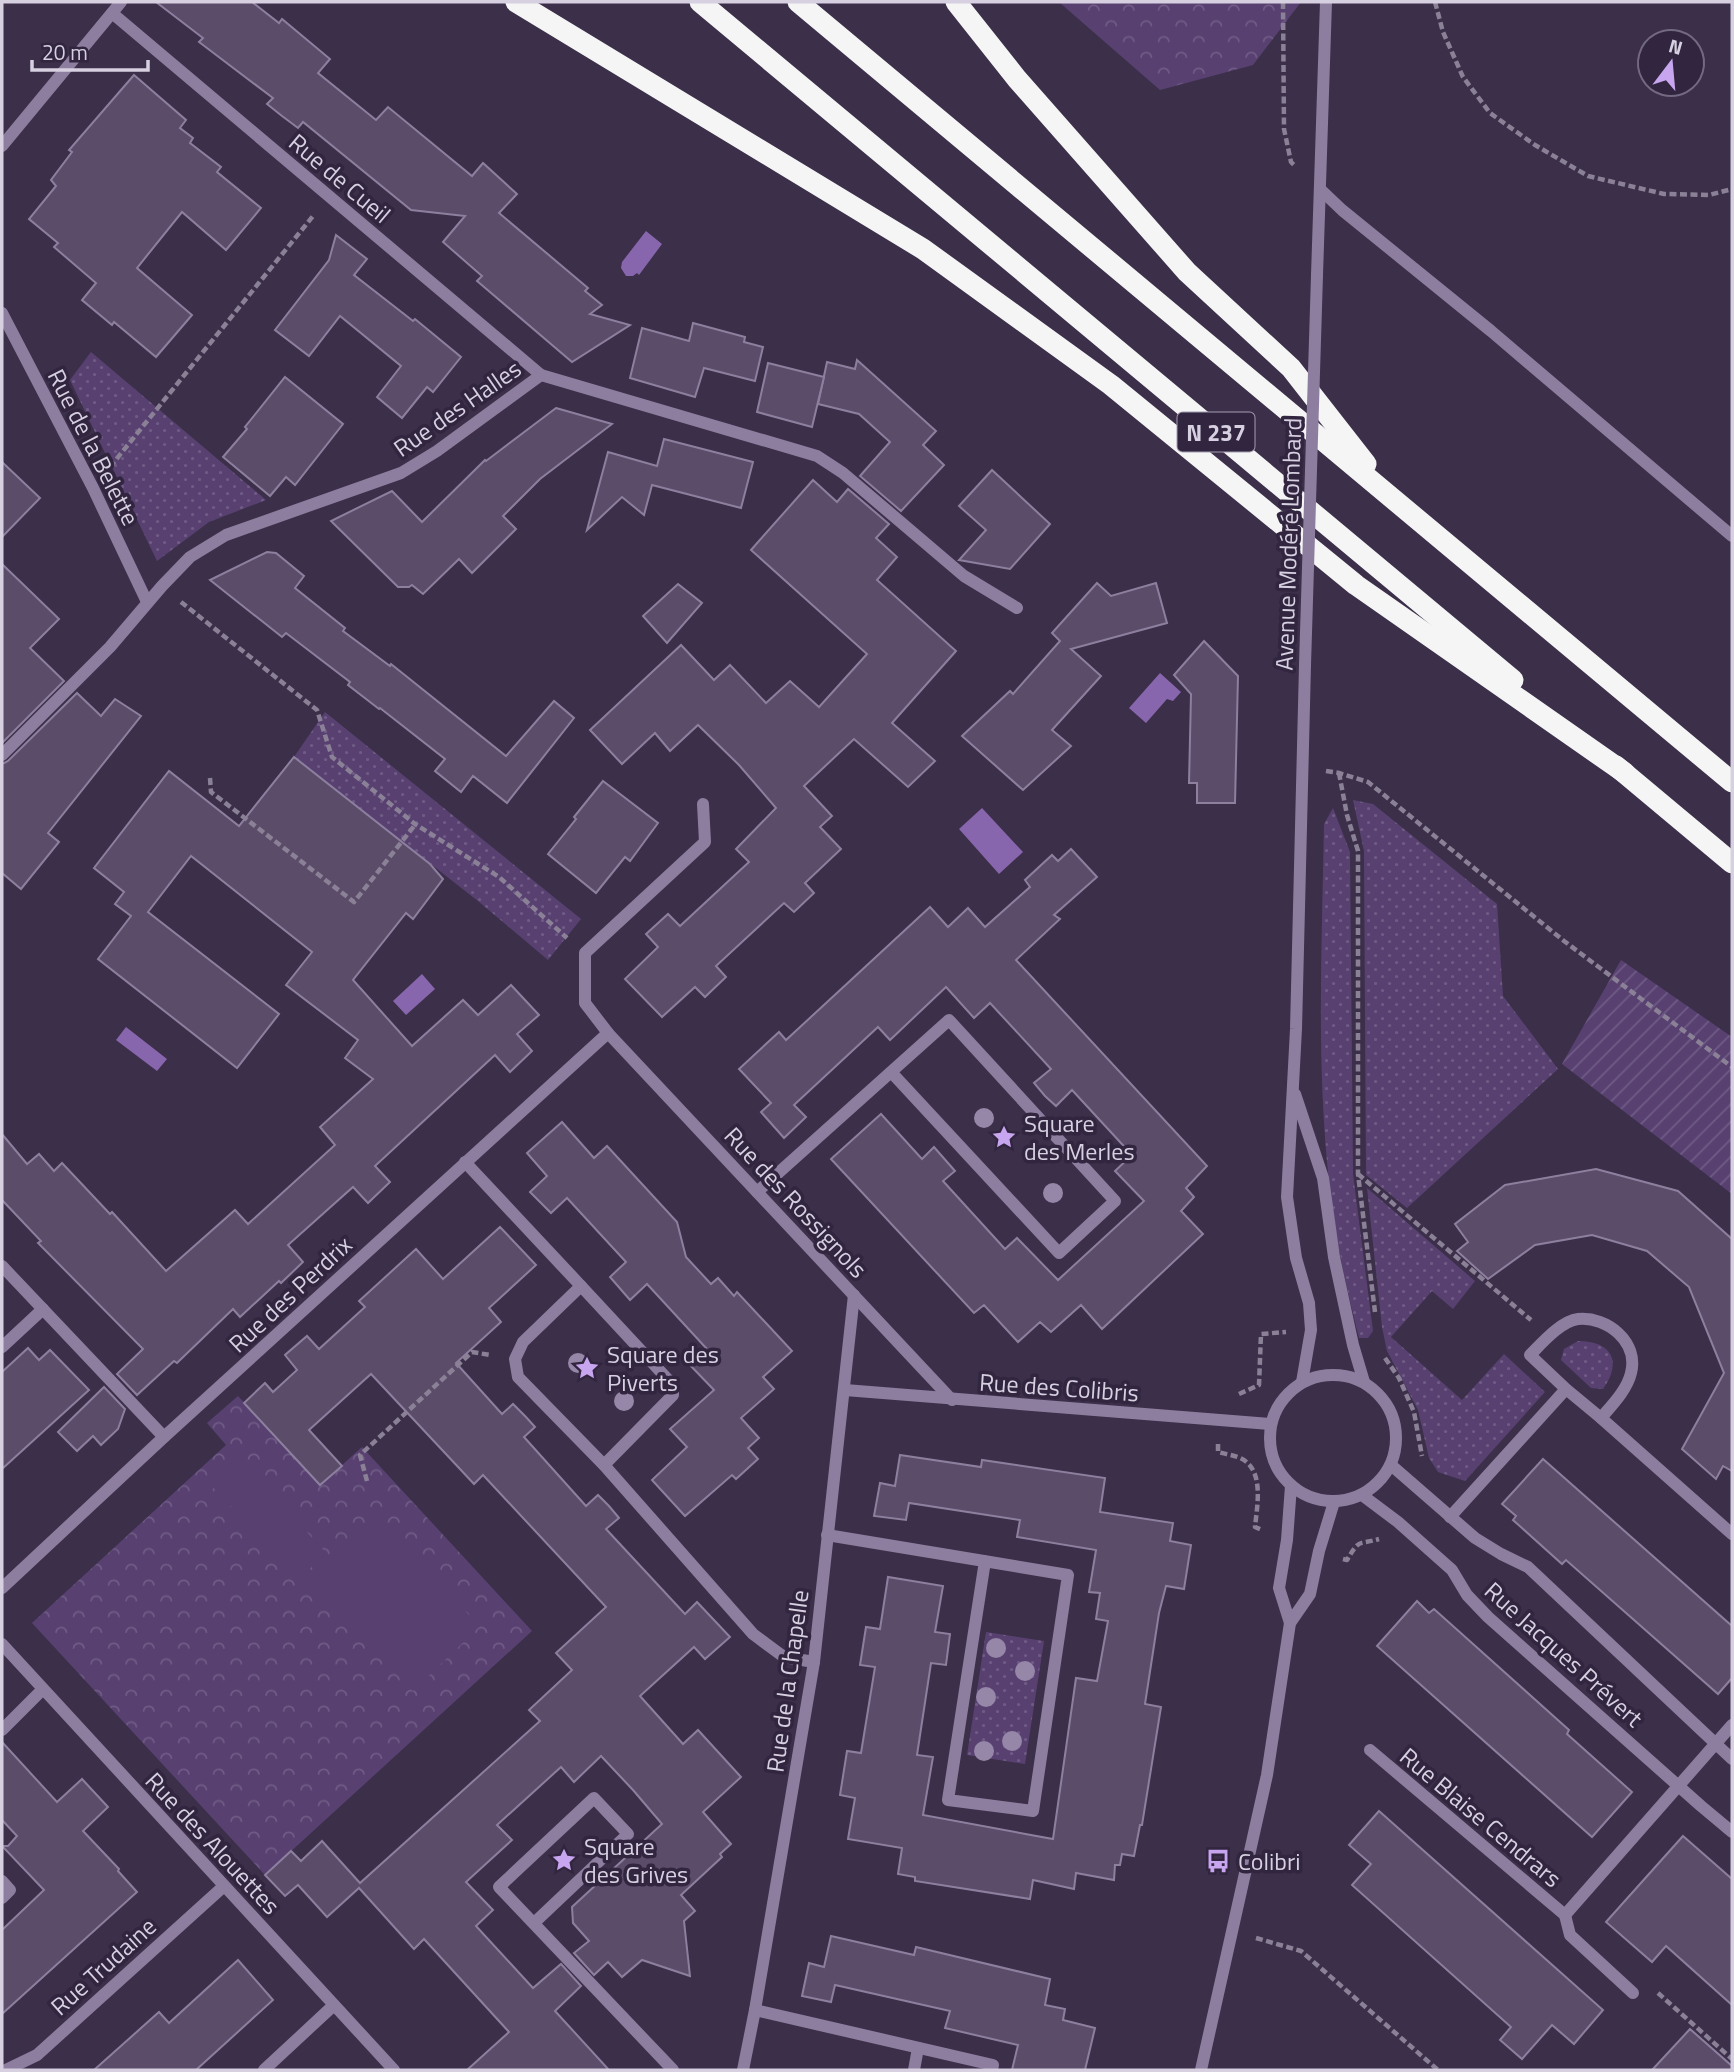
<svg xmlns="http://www.w3.org/2000/svg" width="1734" height="2072" font-family="'Titillium Web',sans-serif">
  <defs>
    <pattern id="grass-dots" width="8" height="8" patternUnits="userSpaceOnUse" patternTransform="scale(1.75)"><rect width="8" height="8" fill="#584171"/><path d="M2 2h.1M6 6h.1" fill="none" stroke="#6f5b85" stroke-width="1.8" stroke-linecap="round"/></pattern>
    <pattern id="forest-crowns" width="20" height="18" patternUnits="userSpaceOnUse" patternTransform="scale(1.75)"><rect width="20" height="18" fill="#584171"/><path d="M2 6a3 3 0 1 1 6 0M12 15a3 3 0 1 1 6 0" fill="none" stroke="#6f5b85"/></pattern>
    <pattern id="garden-furrows" width="10" height="10" patternUnits="userSpaceOnUse" patternTransform="scale(1.75)"><rect width="10" height="10" fill="#584171"/><path d="M-1 1l2-2M0 10L10 0M9 11l2-2" fill="none" stroke="#6f5b85"/></pattern>
  </defs>
  <rect width="100%" height="100%" fill="#3c2f4a"/>
  <g fill="url(#grass-dots)">
    <path d="M91 352 266 500 209 522 157 561 70 380Z"/>
    <path d="M325 712 581 919 548 960 478 901 294 757Z"/>
    <path d="M1353 800 1373 804 1497 904 1503 996 1558 1069 1407 1208 1366 1175 1364 851Z"/>
    <path d="M1333 808 1350 852 1353 1174 1373 1331 1368 1338H1359C1346 1286 1334 1234 1329 1181 1316 1062 1322 943 1324 824Z"/>
    <path d="M1367 1188 1475 1281 1453 1309 1432 1291 1391 1337 1462 1400 1504 1354 1545 1392 1465 1481 1438 1472 1429 1458 1418 1410 1387 1351 1382 1327Z"/>
    <path d="M1578 1341C1611 1341 1623 1361 1603 1389L1591 1388 1561 1360 1564 1349Z"/>
    <path d="M986 1632 1044 1641 1025 1764 967 1755Z"/>
  </g>
  <g fill="url(#forest-crowns)">
    <path d="M1059 2H1301L1253 65 1160 90Z"/>
    <path d="M238 1396 320 1485 362 1447 532 1631 265 1875 32 1623 226 1445 207 1423Z"/>
  </g>
  <path fill="url(#garden-furrows)" d="M1621 960 1732 1037V1194L1562 1064Z"/>
  <g fill="#584171">
    <path d="M238 1457 326 1553 299 1579 209 1483Z"/>
    <path d="M382 1521 429 1574 480 1626 413 1691 310 1587Z"/>
  </g>
  <g fill="#8866ad">
    <path d="M646 231 662 244 639 275 637 273 633 276H626L621 268 622 262Z"/>
    <path d="M1160 673 1181 692 1173 701 1167 699 1146 723 1129 708Z"/>
    <path d="M982 808 1023 852 999 874 959 829Z"/>
    <path d="M422 974 435 989 406 1015 393 1001Z"/>
    <path d="M126 1027 167 1059 157 1071 116 1040Z"/>
  </g>
  <g fill="#5b4d6a" stroke="#8d7f9e" stroke-width="2">
    <path d="M156 2H252L279 23 282 19 330 59 318 73 376 120 388 107 472 176 483 163 517 194 499 213 588 288 585 291 602 305 590 314 630 325 572 362 477 281 482 276 443 242 465 216 411 210 303 122 298 128 282 116 267 104 273 98 199 42 203 38Z"/>
    <path d="M134 75 186 120 180 128 193 138 190 143 221 167 217 172 261 208 226 250 182 212 137 268 192 315 156 357 114 322 112 325 82 300 96 283 54 247 58 243 29 219 56 186 51 180 72 152 69 150Z"/>
    <path d="M336 235 367 259 354 275 413 321 415 319 461 357 433 392 427 387 402 418 377 397 401 366 340 316 309 356 275 330 329 260Z"/>
    <path d="M693 323 745 337 744 342 763 347 755 381 704 368 695 397 630 378 642 328 689 341Z"/>
    <path d="M857 360 936 431 923 445 944 465 901 511 860 476 890 442 859 414 818 404 827 362 855 369Z"/>
    <path d="M768 363 824 377 812 427 757 412Z"/>
    <path d="M285 377 343 424 295 485 286 477 270 496 223 457 247 429 245 427Z"/>
    <path d="M556 408 612 424 540 479 503 516 516 529 472 573 459 559 423 594 412 585 409 587H398L331 521 392 491 422 522 485 460 486 461Z"/>
    <path d="M664 439 753 462 741 508 652 485 644 515 622 497 587 530 608 452 657 466Z"/>
    <path d="M2 462 40 498 2 537Z"/>
    <path d="M992 470 1050 524 1010 569 959 560 986 530 959 506Z"/>
    <path d="M813 480 837 502 848 489 889 524 876 538 897 557 877 580 956 651 892 723 935 761 908 787 854 739 804 786 832 816 820 827 841 849 805 883 814 893 794 912 784 903 716 966 726 977 705 997 695 987 662 1017 625 979 658 947 646 934 668 914 680 926 749 862 736 849 776 808 739 765 698 725 670 751 655 733 622 764 590 730 681 645 714 680 730 665 766 703 790 681 819 707 867 654 751 550Z"/>
    <path d="M267 552 276 553 304 576 295 588 345 628 343 631 390 666 391 664 506 756 554 701 574 718 507 803 473 776 461 792 435 771 445 759 380 708 379 709 348 685 350 682 286 633 282 637 210 580Z"/>
    <path d="M2 564 59 619 30 648 64 681 2 743Z"/>
    <path d="M1097 583 1111 596 1156 583 1167 623 1071 649 1101 676 1052 730 1071 746 1023 790 962 736 1010 691 1013 694 1060 641 1052 633Z"/>
    <path d="M678 584 702 603 667 643 643 616Z"/>
    <path d="M1204 641 1238 676 1235 803H1197V783H1189L1191 694 1174 675Z"/>
    <path d="M77 693 101 716 115 699 141 716 48 833 59 842 21 889 2 873V764L8 761Z"/>
    <path d="M294 757 430 864 443 879 413 919 406 913 353 980 412 1046 463 1000 478 1015 511 985 539 1015 517 1034 532 1051 510 1072 495 1055 375 1166 390 1182 368 1203 353 1187 288 1245 303 1262 281 1283 279 1281 240 1317 233 1309 177 1363 174 1361 137 1395 117 1374 143 1349 38 1243 41 1241 2 1200V1134L27 1164 39 1154 54 1171 62 1163 110 1214 112 1212 166 1271 235 1210 248 1224 335 1145 320 1127 373 1079 345 1058 358 1040 286 985 312 952 191 856 148 912 279 1014 237 1068 98 959 131 916 115 904 124 892 94 868 169 771 239 826Z"/>
    <path d="M603 781 658 823 630 861 625 857 596 893 548 854 576 819 574 817Z"/>
    <path d="M1071 849 1097 877 1054 915 1060 919 1016 960 1207 1166 1186 1188 1194 1197 1181 1211 1203 1234 1102 1329 1081 1305 1051 1332 1040 1322 1018 1342 984 1305 974 1313 831 1159 881 1114 922 1159 934 1147 955 1171 943 1181 1005 1249 1017 1238 1058 1280 1144 1201 1115 1171 1132 1155 1072 1090 1056 1106 1045 1096 1034 1083 1051 1069 990 1003 974 1018 946 987 890 1040 878 1027 794 1105 806 1117 784 1138 761 1112 771 1103 739 1069 779 1032 786 1040 930 907 948 927 968 908 985 927 1030 887 1025 880 1052 855 1058 861Z"/>
    <path d="M562 1122 594 1158 607 1146 677 1222 686 1257 711 1284 718 1278 734 1296 737 1292 792 1351 763 1377 774 1389 741 1418 759 1438 748 1448 758 1459 736 1479 732 1475 685 1516 652 1480 687 1447 670 1429 714 1390 688 1363 706 1348 647 1284 630 1300 610 1277 626 1262 567 1198 551 1213 530 1192 547 1176 527 1153Z"/>
    <path d="M1596 1169 1678 1191 1732 1239V1471L1723 1466 1716 1479 1682 1449 1724 1373 1689 1287 1647 1251 1592 1235 1535 1245 1488 1279 1457 1251 1468 1242 1455 1224 1505 1185Z"/>
    <path d="M500 1227 536 1265 489 1308 501 1322 456 1363 502 1414 513 1404 526 1417 535 1427 524 1437 586 1506 598 1495 609 1506 619 1518 606 1529 685 1614 697 1602 730 1637 705 1659 694 1647 640 1696 683 1744 698 1730 741 1777 703 1812 731 1844 720 1854 722 1857 681 1895 695 1911 684 1921 690 1976 642 1960 622 1977 608 1962 594 1975 574 1953 589 1941 573 1923 572 1907 662 1824 633 1790 601 1756 574 1782 561 1767 497 1825 512 1840 466 1882 493 1910 476 1926 533 1988 561 1964 581 1986 555 2011 609 2070H467L509 2032 424 1939 414 1949 359 1888 327 1917 298 1885 285 1896 265 1875 291 1851 301 1861 322 1841 360 1883 540 1721 529 1710 572 1670 556 1653 606 1607 483 1475 474 1484 371 1374 309 1430 342 1466 320 1485 244 1403 265 1383 273 1392 297 1370 285 1355 307 1336 319 1349 365 1307 359 1301 416 1249 443 1279Z"/>
    <path d="M28 1348 39 1360 50 1350 89 1390 2 1469V1372Z"/>
    <path d="M104 1387 125 1409 118 1429 101 1445 93 1436 77 1451 58 1432Z"/>
    <path d="M900 1455 981 1467 982 1460 1105 1478 1100 1512 1173 1523 1170 1541 1191 1545 1184 1589 1166 1586 1159 1613 1145 1704 1161 1707 1142 1825H1140L1134 1856 1122 1854 1120 1865H1115L1114 1880 1076 1873 1074 1889 1033 1880 1030 1899 915 1881V1877L898 1874 902 1848 848 1839 855 1798 840 1795 847 1751 861 1753 875 1667 860 1665 866 1627 880 1629 888 1577 943 1586 935 1632 950 1634 946 1665 931 1663 917 1755 933 1757 923 1815 1053 1839 1076 1678 1097 1681 1108 1621 1096 1619 1100 1593 1089 1592 1096 1550 1017 1537 1020 1520 909 1503 906 1520 874 1516 880 1483 895 1486Z"/>
    <path d="M1543 1459 1732 1626V1678L1718 1694 1566 1560 1562 1564 1513 1520 1516 1516 1502 1504Z"/>
    <path d="M1417 1601 1429 1613 1434 1609 1569 1730 1567 1734 1632 1792 1592 1837 1377 1646Z"/>
    <path d="M2 1742 57 1802 82 1779 108 1807 83 1831 119 1869 118 1871 137 1892 2 2014V1930L44 1890 2 1846H8L17 1836 2 1820Z"/>
    <path d="M1379 1811 1603 2010 1574 2044 1552 2025 1522 2059 1500 2040 1511 2027 1352 1885 1371 1864 1349 1845Z"/>
    <path d="M1683 1836 1732 1879V2005L1666 1946 1652 1962 1606 1922Z"/>
    <path d="M831 1936 914 1955 916 1947 1050 1979 1045 2005 1065 2009 1063 2020 1095 2028 1085 2070H1012L1018 2045 945 2028 950 2011 835 1985 831 2002 802 1996 809 1963 824 1967Z"/>
    <path d="M238 1960 273 2000 196 2070H94L159 2012 169 2023Z"/>
    <path d="M1690 2029 1732 2066V2070H1652Z"/>
  </g>
  <g fill="none" stroke-linecap="round" stroke-linejoin="round">
    <g stroke="#8b8197" stroke-width="4.5" stroke-dasharray="7 3.5" stroke-linecap="butt">
      <path d="M1283 2 1284 129 1291 162 1294 165"/>
      <path d="M1435 2 1443 32 1463 77 1490 113 1535 145 1588 176 1664 194 1709 195 1732 189"/>
      <path d="M110 467 313 216"/>
      <path d="M181 602 317 710 332 757 415 824 499 877 567 938"/>
      <path d="M1326 771 1339 773 1368 782 1564 941 1732 1067"/>
      <path d="M1339 773 1347 815 1358 851V1174L1375 1312"/>
      <path d="M210 778 211 792 354 902 415 825"/>
      <path d="M1358 1174 1531 1320"/>
      <path d="M1385 1358 1399 1378 1414 1412 1422 1456"/>
      <path d="M1239 1394 1259 1385 1261 1334 1286 1332"/>
      <path d="M1218 1444V1452C1225 1454 1233 1455 1240 1458 1265 1469 1257 1506 1255 1527L1262 1530"/>
      <path d="M367 1481 360 1455 472 1352 490 1355"/>
      <path d="M1343 1559 1347 1560C1360 1538 1358 1545 1379 1539"/>
      <path d="M1256 1938 1301 1951 1438 2070"/>
      <path d="M1658 1993 1732 2059"/>
    </g>
    <g stroke="#8d7e9f" stroke-width="12">
      <path d="M112 13 541 375 817 456 843 473 964 576 1017 608"/>
      <path d="M2 146 121 2"/>
      <path d="M1321 190 1342 210 1491 331 1732 536"/>
      <path d="M1317 275 1326 2"/>
      <path d="M2 313 93 488 147 602"/>
      <path d="M2 755 110 647 162 586 190 557 226 535 401 473 437 451 541 375"/>
      <path d="M703 804 705 842 585 953V1003L608 1033 952 1400"/>
      <path d="M1295 1094 1323 1178 1334 1257 1353 1345 1364 1382"/>
      <path d="M465 1162 581 1286 523 1342 515 1359 518 1377 604 1465 753 1634 784 1657 814 1662"/>
      <path d="M757 1192 949 1020 1115 1201 1059 1253 892 1073"/>
      <path d="M2 1266 164 1437"/>
      <path d="M581 1286 673 1385V1395L604 1465"/>
      <path d="M2 1347 43 1309"/>
      <circle cx="1333" cy="1438" r="63"/>
      <path d="M1302 1382 1311 1330 1309 1303 1296 1258 1287 1197 1296 1029 1305 665"/>
      <path d="M845 1390 1270 1424"/>
      <path d="M1601 1418 1732 1534"/>
      <path d="M1391 1465 1475 1538 1501 1554 1528 1567 1732 1759"/>
      <path d="M1362 1495 1398 1522 1452 1570 1467 1595 1488 1617 1701 1806 1732 1832"/>
      <path d="M1450 1517 1566 1389 1601 1418C1612 1405 1627 1390 1631 1373 1639 1342 1607 1316 1578 1319 1561 1321 1542 1343 1530 1355L1566 1389"/>
      <path d="M827 1535 1068 1575 1033 1811 948 1800 985 1561"/>
      <path d="M2 1588 164 1437 608 1033"/>
      <path d="M1290 1623 1279 1588 1287 1540 1291 1486"/>
      <path d="M2 1644 394 2070"/>
      <path d="M2 1730 43 1689"/>
      <path d="M1370 1750 1565 1915 1732 1725"/>
      <path d="M2 1881 10 1890 2 1898"/>
      <path d="M1565 1915 1570 1935 1633 1993"/>
      <path d="M534 1923 628 1834 594 1798 499 1887 673 2070"/>
      <path d="M755 2010 993 2065 992 2070"/>
      <path d="M6 2070 37 2055 224 1886"/>
      <path d="M264 2070 334 2005"/>
      <path d="M743 2070 755 2010 814 1662 854 1295"/>
      <path d="M914 2070 918 2048"/>
      <path d="M1201 2070 1267 1775 1290 1623 1310 1594 1319 1551 1334 1502"/>
    </g>
    <g stroke="#f5f5f5" stroke-width="21">
      <path d="M516 2 923 249 1111 385 1356 585 1625 773"/>
      <path d="M700 2 1513 680"/>
      <path d="M798 2 1732 782"/>
      <path d="M956 2 1017 79 1187 272 1291 368 1366 464"/>
      <path d="M1616 766 1732 863"/>
    </g>
    <path stroke="#8d7e9f" stroke-width="12" d="M1305 665 1317 275"/>
  </g>
  <g fill="#9686a8">
    <circle cx="984" cy="1118" r="10"/>
    <circle cx="1053" cy="1193" r="10"/>
    <circle cx="578" cy="1363" r="10"/>
    <circle cx="624" cy="1401" r="10"/>
    <circle cx="996" cy="1648" r="10"/>
    <circle cx="1025" cy="1671" r="10"/>
    <circle cx="986" cy="1697" r="10"/>
    <circle cx="1012" cy="1741" r="10"/>
    <circle cx="984" cy="1751" r="10"/>
  </g>
  <defs>
    <g id="sight-bare" transform="scale(1.89)"><path d="M0-6L1.8-2.2L6-1.7L2.9 1.2L3.7 5.4L0 3.3L-3.7 5.4L-2.9 1.2L-6-1.7L-1.8-2.2Z" fill="#c8a6ef" stroke="#31253f" stroke-width="2.5" paint-order="stroke"/></g>
    <g id="bus-bare" transform="scale(1.89)"><path d="M-5-6H5V4H4V6H2V4H-2V6H-4V4H-5ZM-3.5-4V0h7V-4ZM-3.5 1.2v1.5H-2V1.2ZM2 1.2v1.5H3.5V1.2Z" fill="#c8a6ef" stroke="#31253f" stroke-width="2.5" paint-order="stroke"/></g>
  </defs>
  <g fill-rule="evenodd">
    <use href="#sight-bare" x="1004" y="1137"/>
    <use href="#sight-bare" x="587" y="1368"/>
    <use href="#sight-bare" x="564" y="1860"/>
    <use href="#bus-bare" x="1218" y="1861"/>
  </g>
  <g text-anchor="middle" dominant-baseline="central" stroke-width="7" stroke-linejoin="round" paint-order="stroke">
    <rect fill="#31253f" stroke="#a59db0" stroke-width="2" x="1177.5" y="412.5" width="77" height="39" rx="5"/>
    <g font-size="23" font-weight="bold" fill="#d7d0e1">
      <text x="1216" y="432">N 237</text>
    </g>
    <g font-size="24" fill="#d7d0e1" stroke="#31253f">
      <text transform="translate(340 178) rotate(40)">Rue de Cueil</text>
      <text transform="translate(457 408) rotate(-35)">Rue des Halles</text>
      <text transform="translate(94 447) rotate(63)">Rue de la Belette</text>
      <text transform="translate(1288 544) rotate(-88)">Avenue Modéré Lombard</text>
      <text transform="translate(796 1202) rotate(47)">Rue des Rossignols</text>
      <text transform="translate(290 1294) rotate(-43)">Rue des Perdrix</text>
      <text transform="translate(1059 1387) rotate(4)">Rue des Colibris</text>
      <text transform="translate(1564 1654) rotate(42)">Rue Jacques Prévert</text>
      <text transform="translate(787 1681) rotate(-82)">Rue de la Chapelle</text>
      <text transform="translate(1481 1817) rotate(40)">Rue Blaise Cendrars</text>
      <text transform="translate(213 1843) rotate(47)">Rue des Alouettes</text>
      <text transform="translate(103 1966) rotate(-42)">Rue Trudaine</text>
    </g>
    <g font-size="24" fill="#d7d0e1" stroke="#31253f" text-anchor="start">
      <text x="1024" y="1123">Square<tspan x="1024" dy="28">des Merles</tspan></text>
      <text x="607" y="1354">Square des<tspan x="607" dy="28">Piverts</tspan></text>
      <text x="584" y="1846">Square<tspan x="584" dy="28">des Grives</tspan></text>
      <text x="1238" y="1861">Colibri</text>
    </g>
  </g>
  <rect width="1734" height="2072" fill="none" stroke="#d7d0e1" stroke-width="7"/>
  <g transform="translate(1671 63) rotate(16)"><circle r="33" fill="#31253f" stroke="#736980" stroke-width="2"/>
  <path d="M0-5L12 26L0 18L-12 26Z" fill="#c8a6ef"/>
  <text y="-10" font-size="19" font-weight="bold" text-anchor="middle" fill="#d7d0e1">N</text>
  </g>
  <path d="M32 60v10h116v-10" fill="none" stroke="#d7d0e1" stroke-width="3.5"/>
  <text x="42" y="60" font-size="21" fill="#d7d0e1" stroke="#31253f" stroke-width="5" paint-order="stroke">20 m</text>
</svg>
